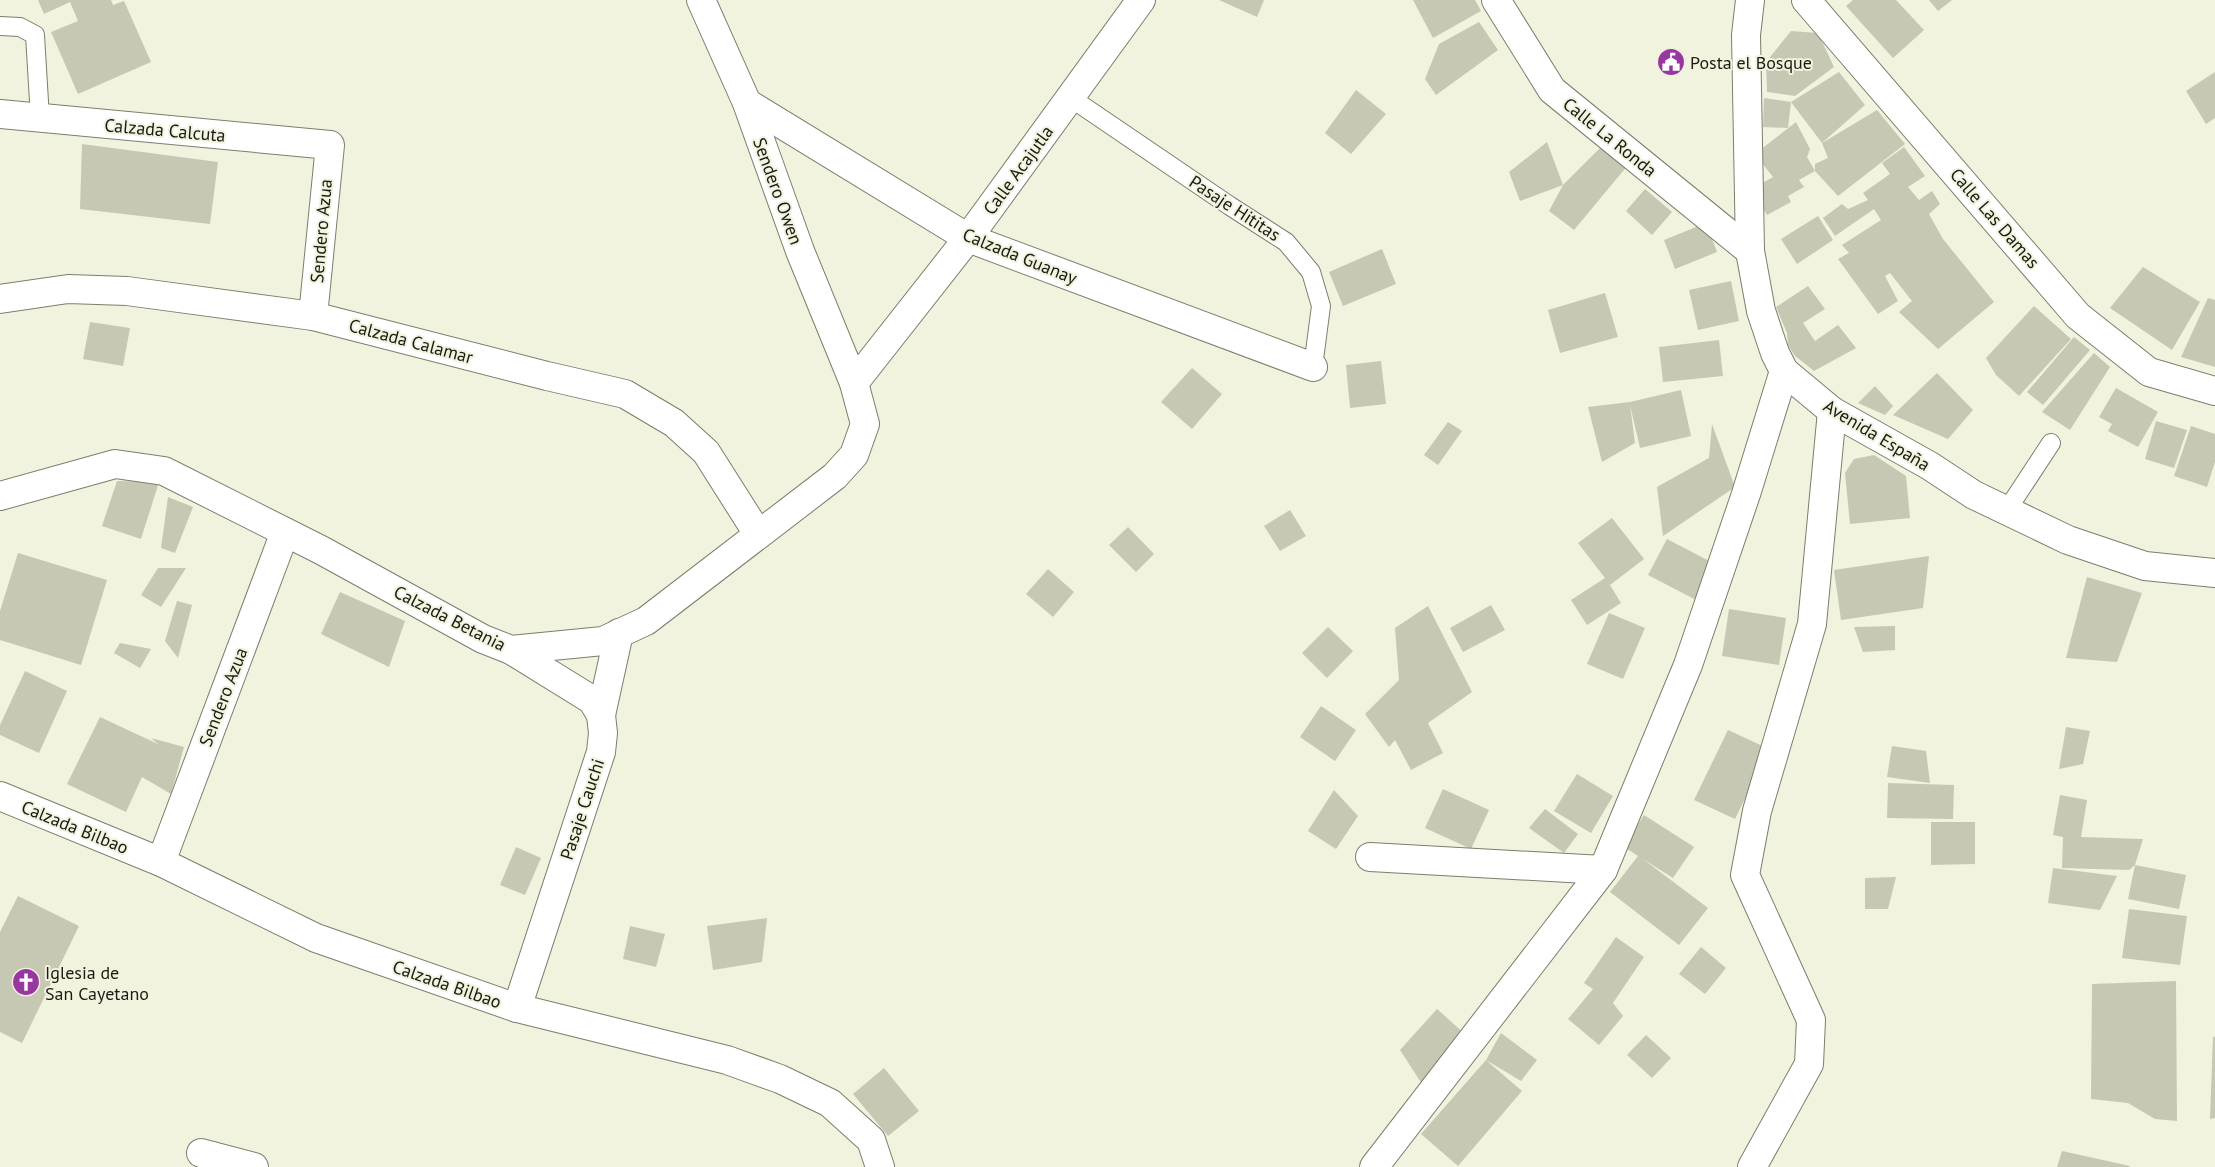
<svg xmlns="http://www.w3.org/2000/svg" width="2215" height="1167" font-family="'PT Sans',sans-serif">
  <rect width="100%" height="100%" fill="#f1f3de"/>
  <g fill="#c6c8b3">
    <path d="M38 0H111L113 5 124 1 151 62 78 94 51 32 78 21 70 2 44 14Z"/>
    <path d="M1219 0H1264L1257 17Z"/>
    <path d="M1413 0H1475L1481 11 1433 38Z"/>
    <path d="M1853 0H1896L1924 30 1893 58 1846 6Z"/>
    <path d="M1929 0H1952L1938 11Z"/>
    <path d="M1479 22 1498 50 1436 95 1425 79 1439 44Z"/>
    <path d="M1791 31 1818 33 1834 67 1795 96 1767 92 1766 62Z"/>
    <path d="M1839 72 1865 105 1822 143 1791 102Z"/>
    <path d="M2215 72V118L2206 124 2186 91Z"/>
    <path d="M1356 90 1386 114 1351 154 1325 133Z"/>
    <path d="M1764 98 1791 102 1788 128 1763 127Z"/>
    <path d="M1877 110 1905 144 1838 196 1815 171V164L1828 158 1822 143Z"/>
    <path d="M1796 122 1810 149 1807 157 1815 171 1799 180 1804 187 1788 196 1791 202 1767 215 1752 189 1773 177 1755 154Z"/>
    <path d="M1609 139 1633 159 1574 230 1549 211 1563 185Z"/>
    <path d="M1547 142 1563 185 1520 201 1509 172Z"/>
    <path d="M82 144 218 162 210 224 80 209Z"/>
    <path d="M1904 147 1925 176 1908 187 1919 200 1932 191 1940 204 1929 214 1943 239 1994 302 1938 349 1899 312 1912 301 1890 273 1885 276 1898 301 1878 314 1838 259 1849 253 1842 245 1881 220 1874 209 1835 236 1823 218 1842 204 1848 209 1868 200 1863 193 1890 174 1882 163Z"/>
    <path d="M1645 189 1672 212 1652 235 1626 211Z"/>
    <path d="M1818 216 1833 240 1797 264 1781 239Z"/>
    <path d="M1706 223 1717 252 1675 269 1664 240Z"/>
    <path d="M1382 249 1396 284 1343 306 1329 272Z"/>
    <path d="M2143 267 2200 302 2172 350 2110 308Z"/>
    <path d="M1731 281 1739 321 1698 330 1689 290Z"/>
    <path d="M1808 286 1825 309 1803 323 1815 341 1838 325 1856 348 1814 371 1795 356 1788 345 1787 333 1776 307Z"/>
    <path d="M1605 293 1618 337 1560 353 1548 310Z"/>
    <path d="M2208 298 2215 300V367L2181 357Z"/>
    <path d="M2034 306 2071 339 2019 396 1996 375 1986 358Z"/>
    <path d="M90 322 130 328 123 366 83 359Z"/>
    <path d="M2074 337 2090 350 2043 405 2027 392Z"/>
    <path d="M1719 340 1723 376 1663 382 1659 347Z"/>
    <path d="M2094 353 2110 367 2070 430 2042 412Z"/>
    <path d="M1381 361 1386 404 1350 408 1346 365Z"/>
    <path d="M1192 368 1222 394 1192 429 1161 402Z"/>
    <path d="M1937 373 1973 410 1948 439 1893 415Z"/>
    <path d="M1875 386 1893 406 1885 415 1858 403Z"/>
    <path d="M2116 388 2158 412 2138 447 2108 431 2112 424 2099 417Z"/>
    <path d="M1681 390 1691 436 1640 448 1630 405 1635 443 1602 462 1588 407 1630 402Z"/>
    <path d="M2156 421 2187 430 2174 468 2145 459Z"/>
    <path d="M1448 422 1462 431 1438 465 1424 455Z"/>
    <path d="M1712 424 1735 487 1663 536 1657 487 1709 458Z"/>
    <path d="M2191 426 2215 434V462L2207 487 2174 476Z"/>
    <path d="M1874 455 1906 476 1910 518 1850 524 1845 473 1854 459Z"/>
    <path d="M117 481 159 482 141 539 102 526Z"/>
    <path d="M168 497 193 507 175 553 161 548Z"/>
    <path d="M1290 510 1306 536 1280 551 1264 526Z"/>
    <path d="M1612 518 1644 559 1610 585 1621 603 1587 625 1571 600 1605 578 1578 543Z"/>
    <path d="M1128 527 1154 554 1136 572 1109 545Z"/>
    <path d="M1667 539 1717 565 1698 601 1648 575Z"/>
    <path d="M18 553 107 580 81 665 0 640V611Z"/>
    <path d="M1929 556 1923 608 1841 620 1834 570Z"/>
    <path d="M158 568H186L161 607 141 595Z"/>
    <path d="M1048 569 1074 592 1053 617 1026 594Z"/>
    <path d="M2087 577 2142 593 2117 662 2066 658Z"/>
    <path d="M340 592 405 621 389 667 321 634Z"/>
    <path d="M177 601 192 605 178 658 165 641Z"/>
    <path d="M1491 605 1505 630 1463 652 1450 628Z"/>
    <path d="M1428 606 1472 692 1428 723 1443 753 1411 770 1395 740 1389 747 1365 714 1399 680 1395 628Z"/>
    <path d="M1729 609 1786 618 1779 665 1722 656Z"/>
    <path d="M1609 613 1645 628 1623 679 1587 664Z"/>
    <path d="M1895 626V650L1863 652 1854 627Z"/>
    <path d="M1328 627 1353 651 1327 678 1302 653Z"/>
    <path d="M120 643 151 649 140 668 114 653Z"/>
    <path d="M25 671 67 691 39 753 0 735V725Z"/>
    <path d="M1321 706 1356 730 1335 761 1300 737Z"/>
    <path d="M100 717 158 744 151 738 184 747 171 794 142 777 126 812 67 784Z"/>
    <path d="M2066 727 2090 731 2083 764 2059 769Z"/>
    <path d="M1728 730 1769 749 1735 819 1694 800Z"/>
    <path d="M1892 746 1926 751 1930 783 1887 777Z"/>
    <path d="M1577 774 1613 796 1591 833 1554 811Z"/>
    <path d="M1888 783 1954 785 1953 819 1887 818Z"/>
    <path d="M1443 789 1489 810 1471 849 1425 828Z"/>
    <path d="M1334 790 1358 816 1336 849 1308 831Z"/>
    <path d="M2060 795 2087 800 2081 837 2143 839 2135 865 2129 870 2062 868 2063 837 2053 835Z"/>
    <path d="M1545 809 1578 834 1564 853 1529 828Z"/>
    <path d="M1644 815 1694 847 1673 878 1643 859 1708 908 1679 945 1610 892 1638 856 1624 847Z"/>
    <path d="M1931 822H1975V864L1931 865Z"/>
    <path d="M516 847 541 858 525 895 500 885Z"/>
    <path d="M2135 865 2186 875 2179 909 2128 899Z"/>
    <path d="M2053 868 2117 876 2100 910 2048 903Z"/>
    <path d="M1896 877 1888 909H1865V878Z"/>
    <path d="M18 896 79 926 22 1043 0 1032V932Z"/>
    <path d="M2129 909 2187 916 2180 965 2122 958Z"/>
    <path d="M767 918 762 962 713 970 707 926Z"/>
    <path d="M630 926 665 934 656 967 623 959Z"/>
    <path d="M1616 937 1644 957 1613 1003 1623 1016 1599 1045 1568 1019 1593 989 1584 983Z"/>
    <path d="M1701 947 1726 968 1705 994 1679 974Z"/>
    <path d="M2176 981 2177 1121 2155 1119 2128 1103 2091 1099 2092 984Z"/>
    <path d="M1437 1009 1466 1035 1422 1084 1400 1050Z"/>
    <path d="M1501 1033 1537 1060 1521 1081 1486 1060Z"/>
    <path d="M1646 1035 1671 1058 1652 1078 1627 1055Z"/>
    <path d="M2213 1037H2215V1118L2210 1119Z"/>
    <path d="M1486 1060 1522 1091 1458 1166 1421 1134Z"/>
    <path d="M884 1068 919 1111 888 1136 853 1094Z"/>
    <path d="M2062 1151 2130 1166V1167H2057Z"/>
  </g>
  <g fill="none" stroke-linecap="round" stroke-linejoin="round">
    <g stroke="#7c7e6b" stroke-width="20">
      <g id="service">
        <path d="M0 26 20 27 35 35 40 118"/>
        <path d="M1071 98 1230 206 1286 242 1311 272 1321 306 1313 367"/>
        <path d="M2007 510 2051 443"/>
      </g>
    </g>
    <g stroke="#7c7e6b" stroke-width="30">
      <g id="minor">
        <path d="M1496 0 1552 90 1750 251"/>
        <path d="M1750 0 1746 35 1750 251 1761 311 1775 353 1784 371 1832 411 1930 466 1974 495 2068 540 2145 566 2215 573"/>
        <path d="M1806 0 2078 316 2149 372 2215 391"/>
        <path d="M747 103 968 238 1313 367"/>
        <path d="M0 114 330 145 313 316"/>
        <path d="M0 299 68 289 127 291 313 316 547 376 625 394 674 423 706 452 758 534"/>
        <path d="M854 383 968 238 1141 0"/>
        <path d="M0 496 115 464 164 471 321 550 483 639 511 650 603 641 646 621 835 476 854 455 865 424 854 383 800 251 747 103 701 0"/>
        <path d="M511 650 592 700 601 715 603 733 601 752 517 1008"/>
        <path d="M601 715 619 633"/>
        <path d="M0 796 161 862 316 938 517 1008 727 1060 780 1079 830 1103 871 1140 880 1167"/>
        <path d="M1370 857 1603 870"/>
        <path d="M161 862 285 532"/>
        <path d="M201 1153 254 1167"/>
        <path d="M1374 1167 1603 870 1688 665 1746 494 1784 371"/>
        <path d="M1752 1167 1809 1064 1811 1020 1745 875 1757 811 1812 624 1832 411"/>
      </g>
    </g>
    <use href="#service" stroke="#fff" stroke-width="18"/>
    <use href="#minor" stroke="#fff" stroke-width="28"/>
  </g>
  <defs>
    <g id="civic-disc" transform="scale(1.4375)"><circle r="9.5" fill="#97379f" stroke="#f1f3de"/><path d="M-.6-6.5H3V-4.5H.6V-3L4-1V1h2V6H-6V1h2V-1L-.6-3ZM-1.2 2.5V6h2.4V2.5Z" fill="#fff"/></g>
    <g id="church-disc" transform="scale(1.4375)"><circle r="9.5" fill="#97379f" stroke="#f1f3de"/><path d="M-1.2-6h2.4v3.5h3.3v2.4h-3.3V6h-2.4V-.1h-3.3v-2.4h3.3Z" fill="#fff"/></g>
  </defs>
  <g fill-rule="evenodd">
    <use href="#civic-disc" x="1671" y="62"/>
    <use href="#church-disc" x="26" y="982"/>
  </g>
  <g text-anchor="middle" dominant-baseline="central" stroke-width="4" stroke-linejoin="round" paint-order="stroke">
    <g font-size="18" fill="#1a1a13" stroke="#f1f3de" text-anchor="start">
      <text x="1690" y="62">Posta el Bosque</text>
      <text x="45" y="972">Iglesia de<tspan x="45" dy="21">San Cayetano</tspan></text>
    </g>
    <g font-size="18" fill="#1a1a13" stroke="#f1f3de">
      <text transform="translate(165 130) rotate(5)">Calzada Calcuta</text>
      <text transform="translate(1610 137) rotate(39)">Calle La Ronda</text>
      <text transform="translate(1018 170) rotate(-54)">Calle Acajutla</text>
      <text transform="translate(778 191) rotate(70)">Sendero Owen</text>
      <text transform="translate(1235 208) rotate(33)">Pasaje Hititas</text>
      <text transform="translate(1995 218) rotate(49)">Calle Las Damas</text>
      <text transform="translate(321 231) rotate(-85)">Sendero Azua</text>
      <text transform="translate(1020 256) rotate(22)">Calzada Guanay</text>
      <text transform="translate(411 341) rotate(15)">Calzada Calamar</text>
      <text transform="translate(1877 435) rotate(31)">Avenida España</text>
      <text transform="translate(450 618) rotate(27)">Calzada Betania</text>
      <text transform="translate(223 697) rotate(-69)">Sendero Azua</text>
      <text transform="translate(582 809) rotate(-72)">Pasaje Cauchi</text>
      <text transform="translate(75 827) rotate(22)">Calzada Bilbao</text>
      <text transform="translate(447 984) rotate(19)">Calzada Bilbao</text>
    </g>
  </g>
</svg>
